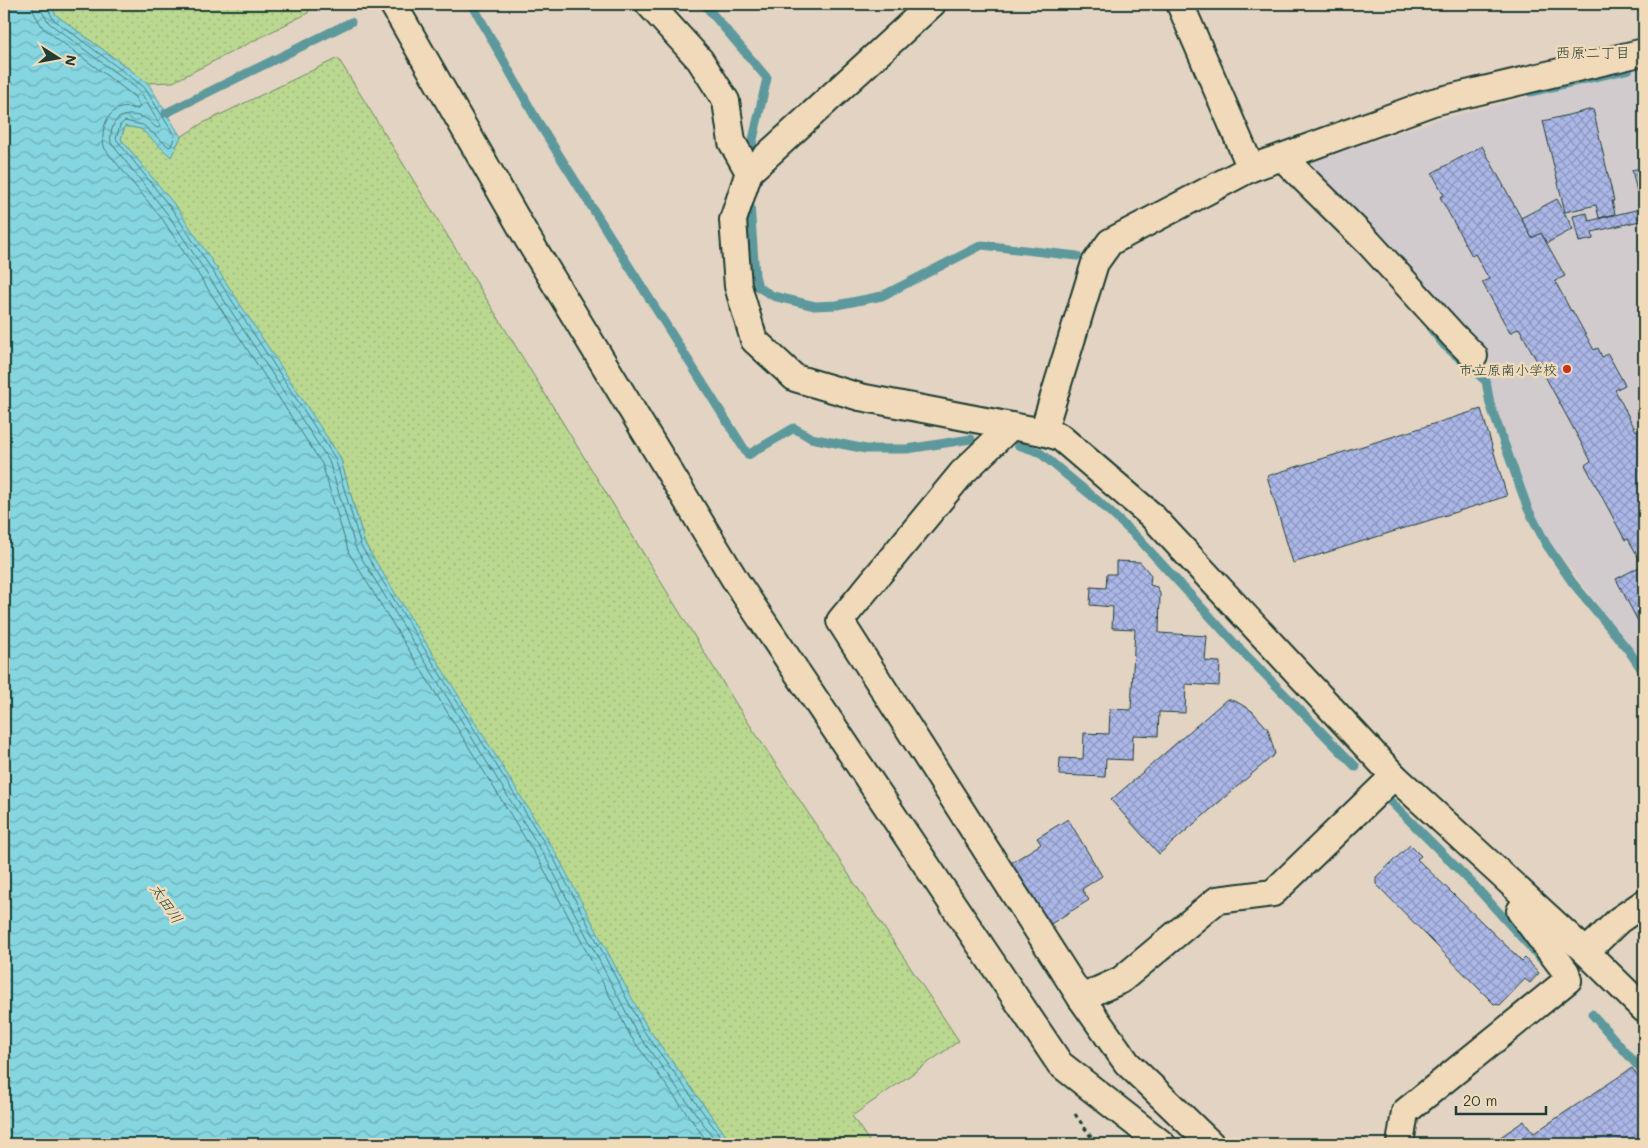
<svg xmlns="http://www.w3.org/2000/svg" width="1648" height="1148" font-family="Mali,'Klee One',sans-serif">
  <defs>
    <pattern id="green-dots" width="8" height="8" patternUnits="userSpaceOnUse" patternTransform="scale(1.25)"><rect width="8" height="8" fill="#bad890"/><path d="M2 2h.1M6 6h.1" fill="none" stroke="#9fba7d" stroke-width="1.8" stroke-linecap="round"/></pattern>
    <pattern id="water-waves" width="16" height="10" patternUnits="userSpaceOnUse" patternTransform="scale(1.25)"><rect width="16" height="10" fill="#86d6e1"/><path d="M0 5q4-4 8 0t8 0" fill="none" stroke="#6dafb7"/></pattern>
    <pattern id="building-cross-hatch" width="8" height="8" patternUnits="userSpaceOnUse" patternTransform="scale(1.25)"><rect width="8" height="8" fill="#acb7e8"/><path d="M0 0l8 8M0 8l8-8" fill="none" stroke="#8b96bd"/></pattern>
  </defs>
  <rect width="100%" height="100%" fill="#e2d3c2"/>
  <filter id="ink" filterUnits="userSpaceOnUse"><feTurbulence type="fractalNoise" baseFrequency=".02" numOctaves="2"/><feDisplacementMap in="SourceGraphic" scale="10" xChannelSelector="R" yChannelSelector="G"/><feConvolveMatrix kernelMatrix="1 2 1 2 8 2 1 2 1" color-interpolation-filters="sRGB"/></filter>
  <g filter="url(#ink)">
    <path fill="#d2cbcd" d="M1644 68V668L1549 540 1535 517 1492 395 1490 379V359L1460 333 1301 166 1439 119Z"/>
    <g fill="url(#green-dots)" stroke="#6c8a62">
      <path d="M50 4H310L308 13 173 82 148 83 56 15Z"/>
      <path d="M338 58 738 707 959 1041 852 1116 871 1144H732L647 1027 365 544 340 457 121 139 125 126 141 129 171 156 181 137 201 124Z"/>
    </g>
    <path fill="url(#water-waves)" stroke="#5d999c" d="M4 4H50L56 15 148 83 181 137 171 157 141 129 125 126 121 139 178 209 340 457 365 544 557 855 647 1027 732 1144H4Z"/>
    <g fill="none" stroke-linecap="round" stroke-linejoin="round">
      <g stroke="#487a79" stroke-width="1">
        <path d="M32 4 34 13 43 28 134 96 140 106 138 109C132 108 125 106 118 109 104 115 100 136 105 149L163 220 322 464 349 553 541 864 631 1037 709 1144"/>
        <path d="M40 4 41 10 49 23 140 91 160 125V127L157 128C154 126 151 123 148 120 137 113 117 112 113 126 111 132 110 137 111 143L169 216 329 461 356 549 547 860 637 1033 718 1144"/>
        <path d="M46 4 53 19 144 87 175 136 171 146 169 147 143 125 125 121 120 125 116 139 174 212 335 458 361 546 553 857 643 1030 726 1144"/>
      </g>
      <g stroke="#5d999c" stroke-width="9">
        <path d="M472 4 535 117 748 455 794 428 811 438 866 449H907L971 439"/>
        <path d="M704 4 767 78 752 144"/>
        <path d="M1530 92 1629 69"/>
        <path d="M166 113 351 22"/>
        <path d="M750 204 755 275 758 287 773 296 815 306 837 305 882 296 982 245 1077 256"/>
        <path d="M1431 329 1444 345 1486 381 1490 404 1528 509 1546 544 1572 582 1629 651 1644 673"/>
        <path d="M1018 445 1039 452 1098 501 1137 537 1239 648 1356 767"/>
        <path d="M1384 795 1475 886 1542 960"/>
        <path d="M1592 1014 1644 1073"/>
      </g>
    </g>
    <g fill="url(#building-cross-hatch)" stroke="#1f3d34">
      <path d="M1593 109 1614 201H1612L1615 214 1599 218 1596 205 1565 212 1543 121Z"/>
      <path d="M1482 146 1532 238 1541 233 1565 276 1555 281 1571 311 1572 310 1594 350 1598 348 1602 357 1608 354 1625 385 1615 390 1636 431 1644 427 1643 631 1616 579 1643 565 1628 539 1625 540 1585 465 1591 461 1519 328 1510 333 1482 282 1489 279 1475 254 1472 256 1440 197 1444 195 1432 173Z"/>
      <path d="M1644 167V191L1637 192 1632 170Z"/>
      <path d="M1557 199 1573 229 1547 243 1541 233 1532 238 1521 218Z"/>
      <path d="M1644 208V220L1592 232 1593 239 1579 242 1573 216 1587 213 1589 221Z"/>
      <path d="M1481 409 1507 496 1293 563 1267 476Z"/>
      <path d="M1116 561 1140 562 1151 575 1150 585 1157 587 1160 594 1159 633 1207 636 1205 661 1220 662 1219 686 1186 684 1185 713 1159 712 1158 736 1133 735 1132 760 1106 759 1105 777 1059 775 1060 758 1083 759 1084 733 1109 734 1110 709 1131 710 1135 629 1112 628 1113 607 1090 605 1091 587 1106 588 1107 574H1116Z"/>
      <path d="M1227 699 1237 702 1252 711 1268 729 1275 754 1159 854 1111 800Z"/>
      <path d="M1068 819 1102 876 1082 889 1089 900 1049 925 1011 863 1041 844 1037 838Z"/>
      <path d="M1410 845 1421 856 1417 859 1522 961 1525 958 1539 973 1530 983 1525 979 1500 1005 1494 1004 1376 884V877Z"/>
      <path d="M1632 1068 1644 1085V1144H1490L1524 1121 1534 1133Z"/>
    </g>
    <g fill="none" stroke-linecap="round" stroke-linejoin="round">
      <g stroke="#1f3d34" stroke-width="30">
        <g id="minor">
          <path d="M393 4 528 239 737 583 1060 1064 1162 1144"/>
          <path d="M649 4 700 60 726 101 732 142 749 172"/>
          <path d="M932 4 749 172 733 220 738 286 754 340 795 378 860 397 1043 432 1060 437 1151 515 1394 776 1586 952 1644 1009"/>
          <path d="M1180 4 1251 168"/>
          <path d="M1282 157 1369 243 1454 336 1474 356"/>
          <path d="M1011 426 962 473 840 621 1081 998 1127 1063 1211 1144"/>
          <path d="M1043 432 1095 263 1110 242 1251 168 1282 157 1433 102 1644 52"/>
          <path d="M1586 952 1619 920 1644 903"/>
          <path d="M1081 998 1121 980 1217 900 1273 893 1394 776"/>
          <path d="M1400 1144 1405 1112 1568 980 1566 972 1520 911 1528 902"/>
        </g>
      </g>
      <g stroke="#1f3d34" stroke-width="3" stroke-dasharray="4 4" stroke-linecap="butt">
        <path d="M1639 940 1644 945"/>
        <path d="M1075 1114 1096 1144"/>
      </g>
      <use href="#minor" stroke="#f0dab9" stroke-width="26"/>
    </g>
  </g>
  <circle fill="#c8321e" stroke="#f0dab9" stroke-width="2" cx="1567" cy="369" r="5"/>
  <g text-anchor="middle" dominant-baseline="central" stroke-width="5" stroke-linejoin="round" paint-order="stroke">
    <g font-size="14" fill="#1f3d34" stroke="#f0dab9" text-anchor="end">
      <text x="1557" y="369">市立原南小学校</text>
    </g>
    <g font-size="15" fill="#1f3d34" stroke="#f0dab9">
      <text x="1593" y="52">西原二丁目</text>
    </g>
    <g font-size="15" font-style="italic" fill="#294c45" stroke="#f0dab9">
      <text transform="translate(167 903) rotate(56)">太田川</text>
    </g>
  </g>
  <rect width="1648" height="1148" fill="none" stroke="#f0dab9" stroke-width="20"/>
  <rect x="10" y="10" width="1628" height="1128" fill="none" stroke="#1f3d34" stroke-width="2" filter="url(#ink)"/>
  <g transform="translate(58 58) rotate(101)" stroke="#f0dab9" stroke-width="4" paint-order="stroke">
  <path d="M0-4L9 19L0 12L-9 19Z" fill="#1f3d34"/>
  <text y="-8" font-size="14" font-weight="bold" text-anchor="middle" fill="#1f3d34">N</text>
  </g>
  <path d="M1456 1106v8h90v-8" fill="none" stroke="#1f3d34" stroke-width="2.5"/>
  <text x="1463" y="1106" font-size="15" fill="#1f3d34" stroke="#f0dab9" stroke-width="4" paint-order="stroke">20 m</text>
</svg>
